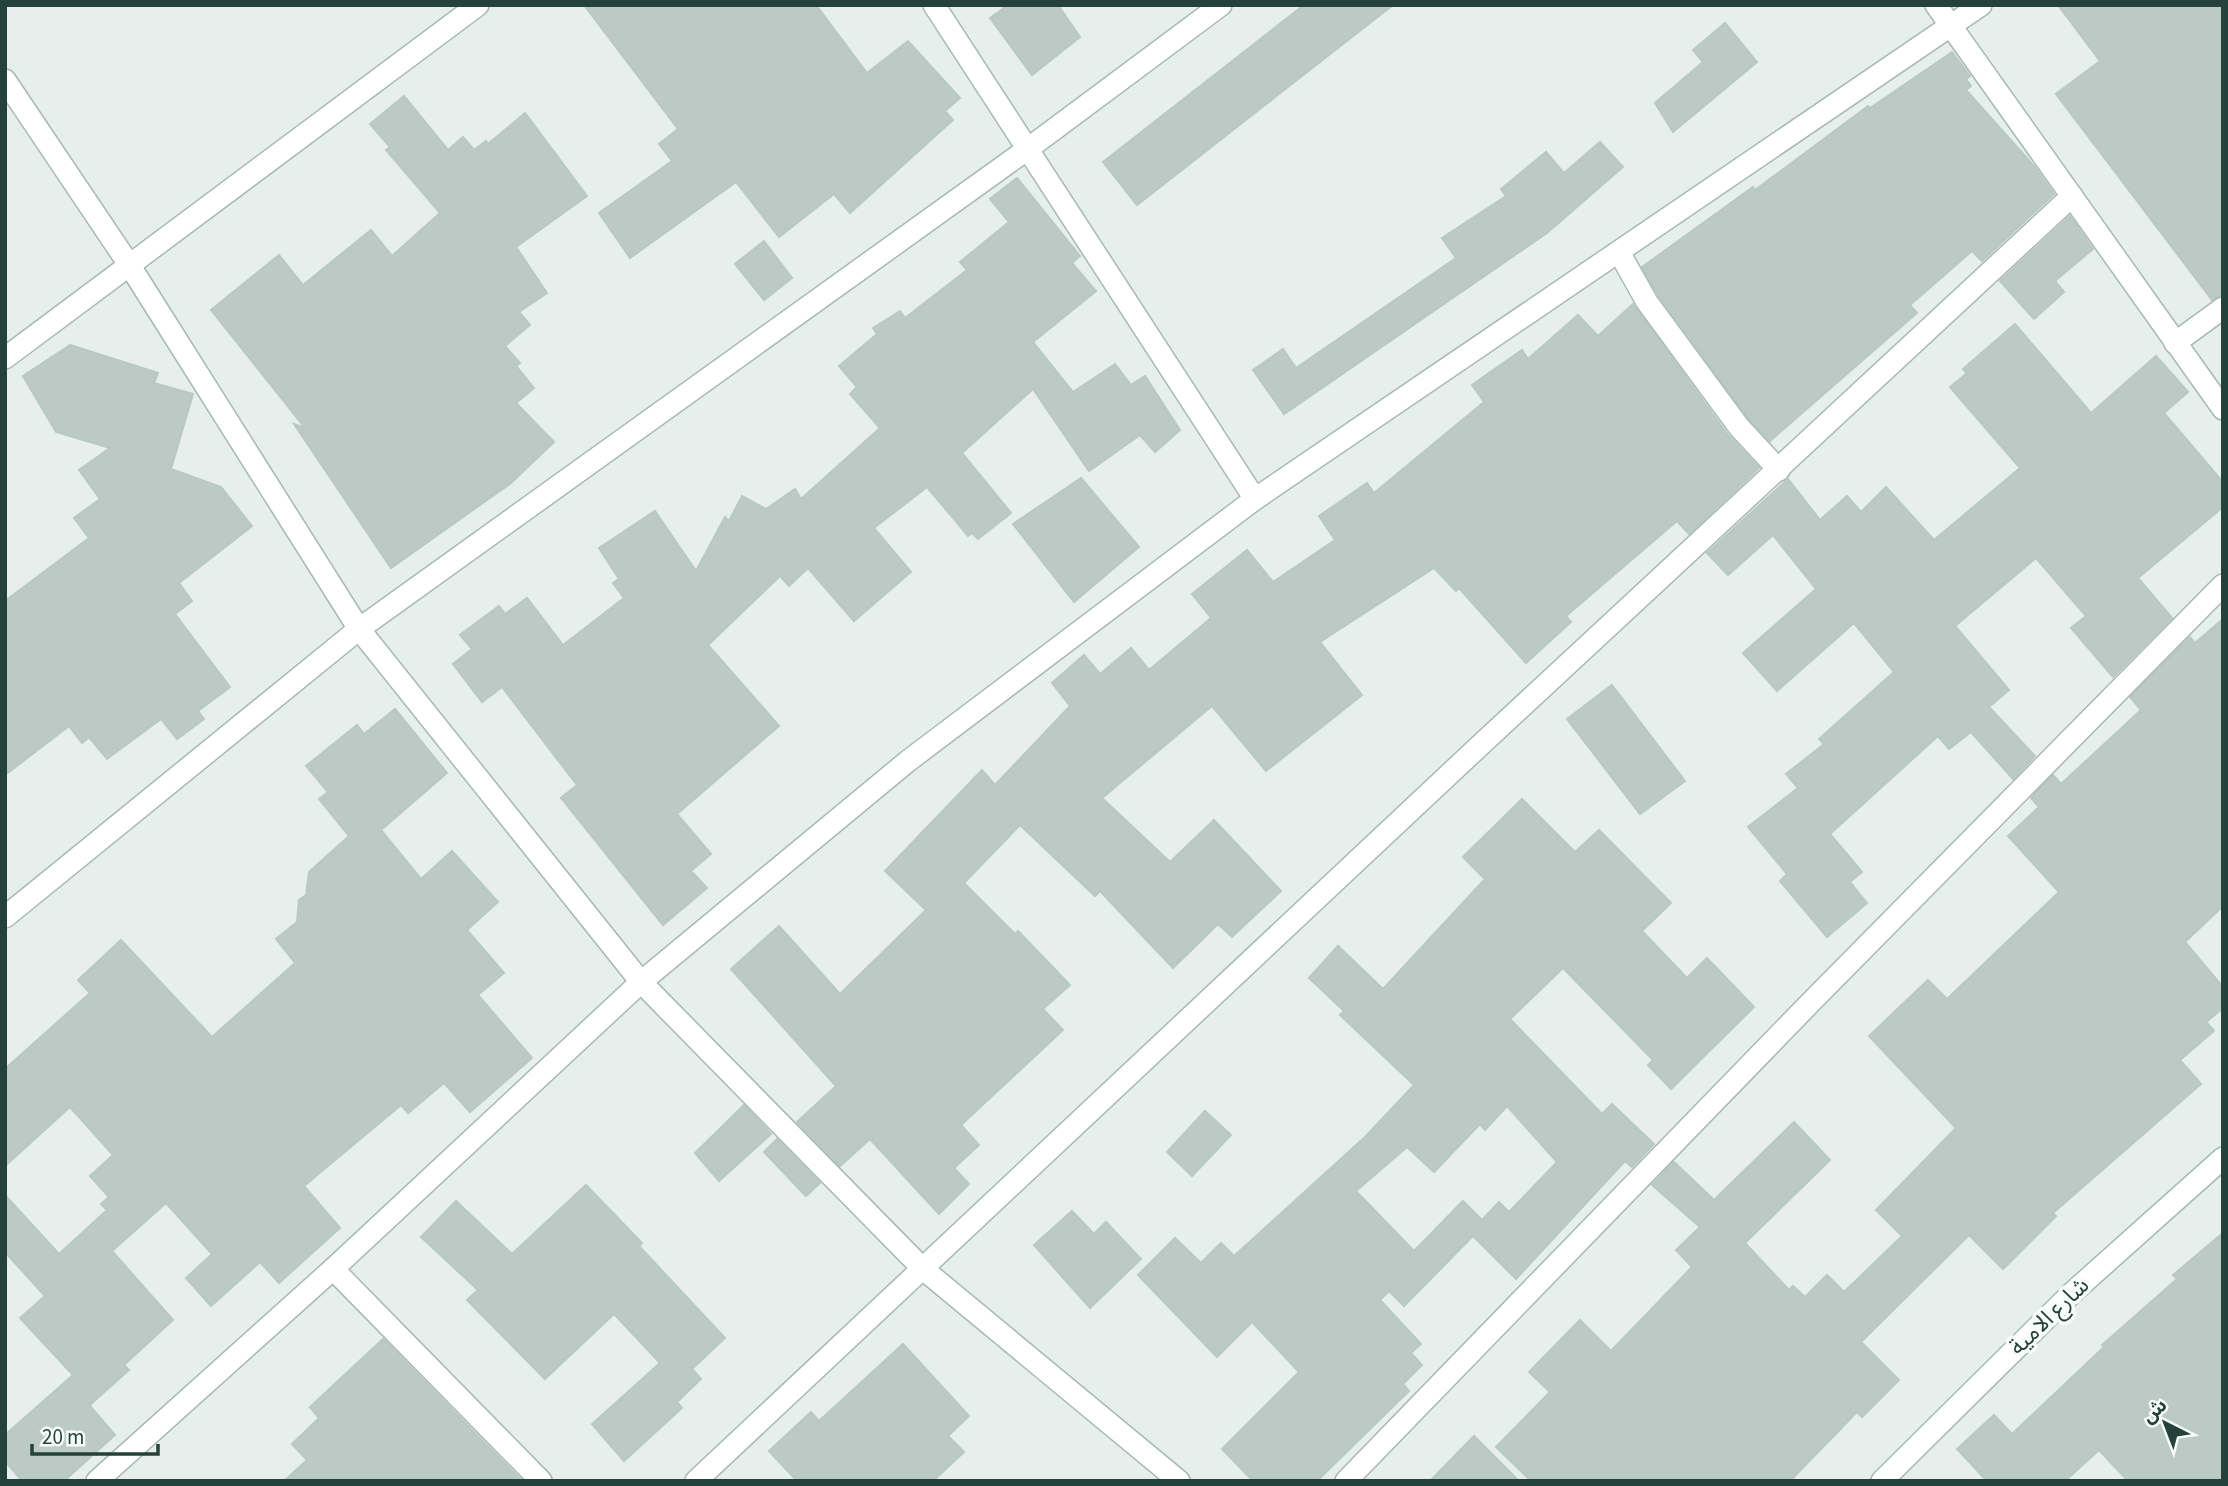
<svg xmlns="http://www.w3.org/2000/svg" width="2228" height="1486" font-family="'Source Sans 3','Noto Sans Arabic',sans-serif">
  <rect width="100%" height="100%" fill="#e6efeb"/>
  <g fill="#bbcac4" stroke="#b8c9c2" stroke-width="2" fill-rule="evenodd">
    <path d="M584 5H816L867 73 908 41 960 98 945 111 953 120 850 213 834 194 779 237 736 182 630 258 599 213 672 161 659 144 678 129Z"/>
    <path d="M1008 5H1058L1080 37 1032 75 990 18Z"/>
    <path d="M1304 5H1393L1137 205 1103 162Z"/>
    <path d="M2058 5H2223V295L2212 300 2056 94 2100 61Z"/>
    <path d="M1725 23 1757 62 1673 132 1655 103 1703 62 1693 50Z"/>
    <path d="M1952 52 1970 76 1966 79 1971 86 1966 90 2035 167 2054 194 1982 261 1972 251 1910 305 1917 313 1770 441 1749 419 1658 295 1642 267 1753 187 1755 190 1868 106 1870 108Z"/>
    <path d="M404 96 448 150 463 137 474 150 486 141 488 144 525 113 587 196 516 247 547 293 519 312 530 325 505 346 520 363 516 366 534 388 516 403 554 442 511 483 391 568 294 424 305 428 211 310 279 255 303 285 371 230 392 256 440 213 386 150 390 147 370 124Z"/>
    <path d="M1600 142 1623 167 1547 233 1284 414 1253 370 1283 349 1296 368 1456 258 1442 238 1506 196 1501 189 1546 152 1564 173Z"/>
    <path d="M1017 178 1080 256 1072 263 1096 291 1033 342 1073 392 1115 364 1131 385 1145 376 1180 430 1155 452 1140 435 1089 471 1033 389 962 453 1011 513 978 539 972 533 968 536 927 487 874 528 911 572 854 621 808 568 789 586 780 576 708 645 779 726 677 814 711 854 691 871 707 888 663 925 561 798 577 785 502 687 482 702 453 664 472 649 460 635 499 606 505 614 527 598 563 645 624 598 613 583 619 579 599 548 655 511 696 571 725 517 729 521 742 496 766 509 795 489 801 499 880 428 850 394 857 387 839 366 877 334 873 328 900 311 905 318 967 270 960 262 1009 222 990 199Z"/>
    <path d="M2070 216 2093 249 2055 281 2064 292 2034 319 2000 281Z"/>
    <path d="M764 241 792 278 764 300 735 264Z"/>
    <path d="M1633 304 1728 435 1759 468 1689 534 1677 521 1566 616 1571 622 1526 663 1459 588 1456 591 1434 568 1320 642 1362 695 1266 771 1212 706 1102 798 1170 862 1214 820 1281 891 1232 937 1218 924 1173 968 1100 891 1095 896 1020 825 964 883 1015 934 1018 931 1070 985 1043 1009 1063 1030 961 1125 979 1145 954 1168 969 1184 939 1214 870 1139 840 1166 797 1122 836 1086 731 969 779 926 840 994 926 910 885 871 982 770 995 785 1070 706 1052 683 1084 655 1100 674 1131 648 1149 670 1211 618 1192 594 1247 550 1273 582 1335 540 1319 516 1367 483 1374 493 1484 402 1472 385 1522 350 1528 359 1578 315 1598 336Z"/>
    <path d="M2015 324 2091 413 2156 356 2188 392 2164 413 2223 482V507L2138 578 2172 618 2113 677 2071 628 2086 616 2036 558 1955 626 2009 690 1989 707 2035 756 2013 779 1971 732 1949 749 1938 736 1830 834 1862 872 1850 882 1867 903 1827 937 1780 881 1787 874 1748 827 1798 788 1786 774 1824 744 1819 739 1894 672 1854 623 1777 691 1743 653 1816 589 1773 535 1728 575 1707 553 1788 479 1820 520 1847 496 1861 512 1886 487 1934 540 2020 468 1950 387 1967 373 1963 369Z"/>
    <path d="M70 345 158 373 154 383 193 394 171 469 221 487 252 526 179 583 192 601 175 614 230 687 198 711 204 719 177 739 161 719 107 759 89 737 82 743 69 726 5 775V601L89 538 74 518 100 499 79 470 110 448 56 432 23 376Z"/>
    <path d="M1081 478 1139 547 1074 602 1013 524Z"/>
    <path d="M2223 619V906L2185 942 2223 987V1008L2206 1022 2214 1031 2180 1060 2201 1084 2053 1213 2056 1216 2003 1269 1969 1235 1861 1342 1899 1380 1862 1417 1857 1412 1790 1481H1531L1496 1447 1550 1392 1529 1372 1580 1320 1611 1351 1692 1267 1676 1250 1700 1227 1652 1185 1674 1162 1714 1200 1794 1122 1830 1160 1745 1243 1789 1290 1793 1286 1805 1297 1827 1275 1844 1292 1902 1236 1876 1210 1956 1128 1869 1036 1928 980 1947 999 2059 892 2008 836 2039 807 2031 798 2053 775 2061 784 2141 710 2130 697 2190 637 2195 643Z"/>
    <path d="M1612 685 1685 781 1640 814 1567 719Z"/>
    <path d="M395 709 447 773 381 830 421 879 452 851 498 902 467 930 504 973 478 995 532 1058 470 1112 444 1083 408 1113 401 1105 304 1186 340 1228 279 1283 260 1262 211 1306 186 1278 212 1254 166 1203 112 1251 173 1320 124 1365 129 1370 92 1403 90 1406 115 1435 64 1481H22L5 1461V1435L73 1375 20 1318 45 1296 5 1252V1195L59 1254 107 1210 101 1204 109 1197 90 1176 113 1155 70 1107 5 1166V1069L90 993 78 980 121 940 212 1037 295 963 276 939 297 922 299 900 306 895 309 872 349 836 319 799 328 792 306 766 357 725 364 734Z"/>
    <path d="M1522 799 1575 852 1599 830 1671 903 1642 931 1687 978 1707 958 1754 1007 1671 1089 1648 1065 1653 1060 1563 968 1510 1019 1602 1114 1612 1104 1654 1144 1632 1167 1625 1161 1516 1279 1473 1236 1404 1306 1389 1291 1380 1300 1421 1344 1411 1353 1422 1365 1403 1384 1409 1391 1317 1481H1253L1222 1449 1299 1372 1252 1322 1217 1357 1138 1275 1175 1238 1201 1263 1221 1243 1234 1256 1365 1137 1414 1085 1340 1015 1344 1011 1309 978 1338 946 1383 989 1485 879 1463 857ZM1507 1106 1557 1162 1509 1212 1499 1202 1482 1220 1463 1201 1414 1251 1356 1191 1407 1147 1434 1172 1480 1124 1485 1130Z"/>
    <path d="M744 1105 771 1134 719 1181 695 1153Z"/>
    <path d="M1205 1111 1231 1135 1192 1176 1167 1152Z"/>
    <path d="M777 1139 820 1183 806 1196 764 1152Z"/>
    <path d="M586 1185 642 1243 639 1246 725 1338 692 1369 701 1379 677 1402 682 1408 624 1461 592 1424 660 1363 614 1314 545 1379 467 1300 478 1290 421 1237 456 1201 512 1254Z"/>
    <path d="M1072 1211 1094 1234 1106 1222 1141 1259 1090 1308 1034 1245Z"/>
    <path d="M2223 1233V1481H2128L2099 1450 2065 1481H1987L1957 1449 1994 1415 2012 1434 2104 1347 2102 1345 2177 1279 2173 1275Z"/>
    <path d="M383 1339 522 1481H284L307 1460 292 1444 319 1418 310 1407Z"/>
    <path d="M903 1344 969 1416 948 1436 964 1452 933 1481H797L769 1451 811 1412 819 1421Z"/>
    <path d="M1474 1436 1519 1481H1430Z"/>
  </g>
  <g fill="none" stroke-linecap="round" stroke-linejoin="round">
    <g stroke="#a8b8b2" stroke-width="24">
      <g id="street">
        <path d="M934 5 1255 499"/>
        <path d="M1936 5 2223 409"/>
        <path d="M5 80 130 266 359 629 641 982 923 1269 1179 1481"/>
        <path d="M1619 252 1647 302 1739 427 1779 470"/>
        <path d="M2175 343 2223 308"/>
        <path d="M5 358 478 5"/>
        <path d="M5 917 359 629 1029 148 1221 5"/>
        <path d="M333 1269 541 1481"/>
        <path d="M97 1481 333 1269 641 982 908 761 1255 499 1981 5"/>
        <path d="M696 1481 1474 751 2072 196"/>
        <path d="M1346 1481 1810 1003 2223 585"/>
      </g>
    </g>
    <g stroke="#a4bbb3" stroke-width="24">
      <path id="secondary" d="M1882 1481 2072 1293 2223 1158"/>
    </g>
    <use href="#street" stroke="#fff" stroke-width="21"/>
    <use href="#secondary" stroke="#fff" stroke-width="21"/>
  </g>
  <g text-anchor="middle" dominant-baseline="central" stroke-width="7" stroke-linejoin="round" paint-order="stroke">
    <g font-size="23" fill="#24423a" stroke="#f7fbf9">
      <text transform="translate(2049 1316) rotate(-44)">شارع الامية</text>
    </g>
  </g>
  <rect width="2228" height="1486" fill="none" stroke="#24423a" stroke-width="14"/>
  <g transform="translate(2165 1423) rotate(318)" stroke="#f7fbf9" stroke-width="5" paint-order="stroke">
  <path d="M0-5L12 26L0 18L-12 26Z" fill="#24423a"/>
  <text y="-10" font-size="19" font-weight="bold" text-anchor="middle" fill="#24423a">ش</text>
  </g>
  <path d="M32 1444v10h126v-10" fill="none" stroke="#24423a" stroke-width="3.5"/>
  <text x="42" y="1444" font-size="21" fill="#24423a" stroke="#f7fbf9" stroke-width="5" paint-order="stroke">20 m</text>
</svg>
